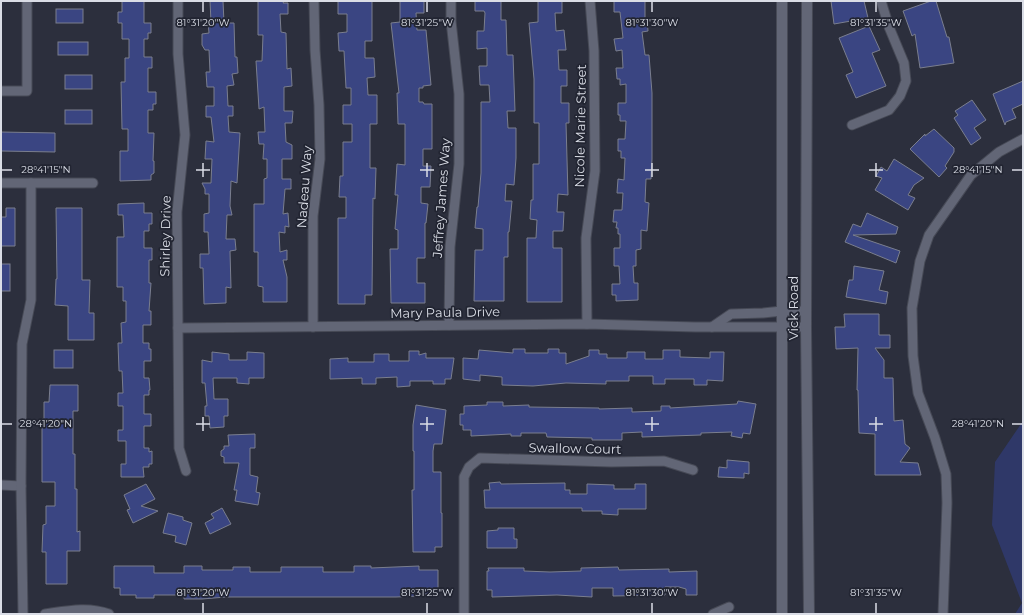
<svg xmlns="http://www.w3.org/2000/svg" width="1024" height="615" font-family="Montserrat,sans-serif">
  <rect width="100%" height="100%" fill="#2c2f3d"/>
  <path fill="#2f3868" d="M1023 421V614H1015L1022 603 992 525 995 462Z"/>
  <g fill="#3a4582" stroke="#7a7e8e">
    <path d="M122 1H144V23H151V33H148V39H144V57H152V68H148V92H156V104H153V110H148V133H154L153 161H154V173L151 175V180L120 181V151H128V129H122L121 82H125V58H129V39H122V23H118V12H122Z"/>
    <path d="M210 1H223L224 23H234L235 57H237L238 73 232 74 234 85 227 86 228 106H233V116H228L229 132 240 133 237 183 231 181 230 206 232 215H227L226 239H235L236 250 230 251 231 288 226 287V303L204 304 203 268H200V254H209L208 232H204V214L209 213V194H205V189L202 183H211L212 159H205L206 141 214 142 211 117H206V106H214V87H207L206 72H210L209 50H205L202 45V34L209 33 208 22H211Z"/>
    <path d="M258 1H284L283 3H288V14H280L281 32 286 33 287 69 291 68 292 86 284 87V111H293L292 123H285L286 142 292 145V159H282V179H291V189H285L283 214 288 213 289 227 285 226V233L279 232 280 252 287 250V260H283L287 277V302H263V287L258 286V252H254V204H264V179L267 178V159H263L264 144H259L258 132H265L264 107 259 109 256 61H262L263 35H258Z"/>
    <path d="M338 1H372V41H365V58H374L375 77 367 78 368 95H377V124H370V168H376L375 199 373 198 372 295H365V304H338V218H346V197H339L340 176H343V142H352V124H343V105H351V88H346L344 51H339L338 33 347 32V14H338Z"/>
    <path d="M400 1H424V13H416L417 30H426L431 85 423 86V88H419V102H423L424 104H432V149H423V166H431L430 187H421V203L428 204 426 223H425V258H417V283H425V303H391L390 249H398V230L395 229 398 195H395L397 164 405 165V124H398L397 93H399L391 23 400 22Z"/>
    <path d="M475 1H501V20H506L507 55H513L515 111H507L508 128H516V158L514 185 506 184 505 201H512L509 232H508V257H504V301H474L475 250H483V229L475 228 477 207H478L481 173V102H490L489 85H480L479 66H487V48L477 49V31H484L485 13 484 11H475Z"/>
    <path d="M538 1H562V13H555L556 31 564 30 566 50H558L559 70H567V86H561V103H569V123H566L568 195 558 194 557 212H564L563 231H553V248H562V302H527V238H536L537 220 530 219 531 200H533V164H539V123H534V79L529 23 538 22Z"/>
    <path d="M614 1H645V19H647L648 31 642 32 645 55H649L652 93V159L651 179H646L645 202 649 203 647 231 641 230V249L636 250V266H633L634 283H638V300L616 301V295H612V284H620L619 266H614V248H620V234H618V228H616L617 222H613L614 210H622L623 193H617L618 179 624 180 625 158H621V151H618V139H625L626 121H620V115H618V103H626V84L620 85V79H617L616 68H623L622 50 616 51 614 39 623 38 620 12H614Z"/>
    <path d="M831 1H864L868 18 834 24Z"/>
    <path d="M931 1H936L947 37H949L954 63 920 68 915 34 912 36 903 11Z"/>
    <rect x="56" y="9" width="27" height="14"/>
    <path d="M869 26 880 50 872 53 886 86 856 98 846 75 853 72 839 38Z"/>
    <rect x="58" y="42" width="30" height="13"/>
    <rect x="65" y="75" width="27" height="14"/>
    <path d="M1023 81V104L1012 109 1016 118 1006 122 1005 125 993 94Z"/>
    <path d="M972 100 986 120 974 128 981 138 971 145 954 118 958 115 955 111Z"/>
    <rect x="65" y="110" width="27" height="14"/>
    <path d="M934 129 954 148V152L945 166 947 168 939 177 910 149 925 134V136Z"/>
    <path d="M1 132 55 133V152L1 151Z"/>
    <path d="M894 159 924 178 914 185 908 195 915 198 908 210 875 190 882 178 876 176 881 167 887 171Z"/>
    <path d="M144 203V213H152V224H149V231H144V248H152V260H149V283H151L149 311H151V325H143V343H149V349H151V361H144V378H149L150 390H149V395H144V414H151V426H144V448H149V452L152 451V464H149V467H143L144 477H121V464H126V441H118V430H123V406H118V393H123L122 371H119L118 343H122L121 323 126 322V301H123V287H117V237H124L123 215H118V204Z"/>
    <path d="M6 208H15V246H1V217H6Z"/>
    <path d="M56 208H82V280H90L89 313H94V340H68V306L55 305 56 279H57Z"/>
    <path d="M867 213 898 227 896 234 853 235 900 251 896 263 845 242 853 224 861 227Z"/>
    <rect x="1" y="264" width="9" height="27"/>
    <path d="M854 266 884 271 879 290 888 292 886 304 846 297 849 280H853Z"/>
    <path d="M844 314H879V335H890V348H875L884 360V378H893L894 421 903 420 905 444 910 448 900 462 918 463 921 475H875V434L859 433 858 390H857L858 348 836 349 835 327H845Z"/>
    <path d="M513 349H525V353H548V349H559V353H566V364L589 356V350H599V354H607V358H627V352H645V359H663V350H680V357L710 358V352H724L723 381 707 380V385H694V379H665V384H653V376H629V381H606V384L566 383 533 386 502 385V377L480 375V381L463 379V358L478 359 479 350 513 353Z"/>
    <rect x="54" y="350" width="19" height="18"/>
    <path d="M409 351H419V355L426 353V358H454L451 379H445V384H433V381H410V386L397 387V377L376 378V384H362V378L330 379V359L348 358V362H374V354H389V361H409Z"/>
    <path d="M212 352 229 354V360H247V352L264 353V378H249V384L237 383V378H213L214 399H228V416H224V427L210 428 209 416H205V406H207L205 383H202V360L212 362Z"/>
    <path d="M50 385H78V411H73V454H75V489H77V532L80 531V551H67V584H46V552H42L43 525 46 524V506H55V482H42V419H44V402H49Z"/>
    <path d="M738 401 756 404 750 434 743 433 742 438 731 436 732 432 701 433V435L642 437V432L622 433V440H592V438L547 437 546 433H521V436H511V434L471 436V430H463V425H460V414H464V406L487 405V402H503V406L529 405V407L599 408V409L632 408V412L661 411V406H670V408L737 404Z"/>
    <path d="M416 405 446 410 442 444H434L433 451V472H441V513H442V547H435V552H413L412 490H414V451H413V425Z"/>
    <path d="M255 434V448H250V475L258 477 256 492 260 493 258 505 235 501 237 490H234L239 463H224V457L221 456V451L224 449V446H229L228 435Z"/>
    <path d="M727 460 749 462V474L744 473V478L718 477 719 467 727 468Z"/>
    <path d="M500 482 501 484 565 483V490H570V494H587V484L614 485V489H635V484H646V509H618V515L602 514V511H582V508H485L484 490H490L489 483Z"/>
    <path d="M146 484 155 499 141 506 158 511 133 523 127 510 130 509 124 495Z"/>
    <path d="M222 508 231 524 210 534 205 523 214 518 211 514Z"/>
    <path d="M168 513 183 517V520L192 523 186 545 175 542 176 536 163 533Z"/>
    <path d="M498 528H514V539H517V548H487V531L498 530Z"/>
    <path d="M114 566H154V573H184V566H202V570H233V567H250V572H281V567H323V572H354V566H371V568L419 566V570H438V594H419V596L396 597H226L202 599H184V595H154V598H136V595H120V588H114Z"/>
    <path d="M618 567 619 570 669 569V572L697 571V595H686V589L679 587H665V595L613 596V588H592V597L557 595 492 597V590H487V571H489L488 568H524V571L550 572 581 571V568Z"/>
  </g>
  <g fill="none" stroke-linecap="round" stroke-linejoin="round">
    <g stroke="#474a56" stroke-width="11">
      <g id="minor">
        <path d="M178 1V54L185 135 177 212 179 448 186 471"/>
        <path d="M1 91H27V1"/>
        <path d="M852 125 889 110 900 96 906 81 904 63 889 27 881 1"/>
        <path d="M1 183H93"/>
        <path d="M587 324 586 238 595 171 594 51 590 1"/>
        <path d="M449 325 450 247 459 164V94L451 21V1"/>
        <path d="M313 327V216L320 159 319 105 315 50 314 1"/>
        <path d="M712 327 731 314 763 313 782 311H806"/>
        <path d="M178 328 587 324 695 327H806"/>
        <path d="M1 485 21 486"/>
        <path d="M23 614 21 486 22 344 31 300V183"/>
        <path d="M45 614C66 611 88 606 109 614"/>
        <path d="M464 614V477L469 467 480 458 611 462 664 461 693 470"/>
        <path d="M713 614 729 607"/>
        <path d="M943 614 947 503 946 474 935 438 918 393 913 356 912 308 920 261 929 235 971 175 999 152 1023 139"/>
      </g>
    </g>
    <g stroke="#474a56" stroke-width="12">
      <g id="tertiary">
        <path d="M782 1V614"/>
        <path d="M807 1 806 327 809 614"/>
      </g>
    </g>
    <use href="#minor" stroke="#626676" stroke-width="9"/>
    <use href="#tertiary" stroke="#626676" stroke-width="10"/>
  </g>
  <path fill="none" stroke="#dadde6" stroke-width="1.5" d="M203 2V12M427 2V12M652 2V12M876 2V12M203 163V177M427 163V177M652 163V177M876 163V177M2 170H12M196 170H210M420 170H434M645 170H659M869 170H883M1012 170H1022M203 417V431M427 417V431M652 417V431M876 417V431M2 424H12M196 424H210M420 424H434M645 424H659M869 424H883M1012 424H1022M203 603V613M427 603V613M652 603V613M876 603V613"/>
  <g text-anchor="middle" dominant-baseline="central" stroke-width="3.5" stroke-linejoin="round" paint-order="stroke">
    <g font-size="13" fill="#dadde6" stroke="#222532">
      <text transform="translate(580 126) rotate(-89)">Nicole Marie Street</text>
      <text transform="translate(304 187) rotate(-86)">Nadeau Way</text>
      <text transform="translate(441 198) rotate(-86)">Jeffrey James Way</text>
      <text transform="translate(165 236) rotate(-89)">Shirley Drive</text>
      <text transform="translate(793 308) rotate(-90)">Vick Road</text>
      <text transform="translate(445 312) rotate(-1)">Mary Paula Drive</text>
      <text transform="translate(575 448) rotate(1)">Swallow Court</text>
    </g>
  </g>
  <g font-size="10" text-anchor="middle" fill="#dadde6" stroke="#222532" stroke-width="3.5" stroke-linejoin="round" paint-order="stroke">
    <text x="203" y="26">81°31'20"W</text>
    <text x="427" y="26">81°31'25"W</text>
    <text x="652" y="26">81°31'30"W</text>
    <text x="876" y="26">81°31'35"W</text>
    <text x="978" y="173">28°41'15"N</text>
    <text x="46" y="173">28°41'15"N</text>
    <text x="978" y="427">28°41'20"N</text>
    <text x="46" y="427">28°41'20"N</text>
    <text x="203" y="596">81°31'20"W</text>
    <text x="427" y="596">81°31'25"W</text>
    <text x="652" y="596">81°31'30"W</text>
    <text x="876" y="596">81°31'35"W</text>
  </g>
  <rect width="1024" height="615" fill="none" stroke="#dadde6" stroke-width="4"/>
</svg>
